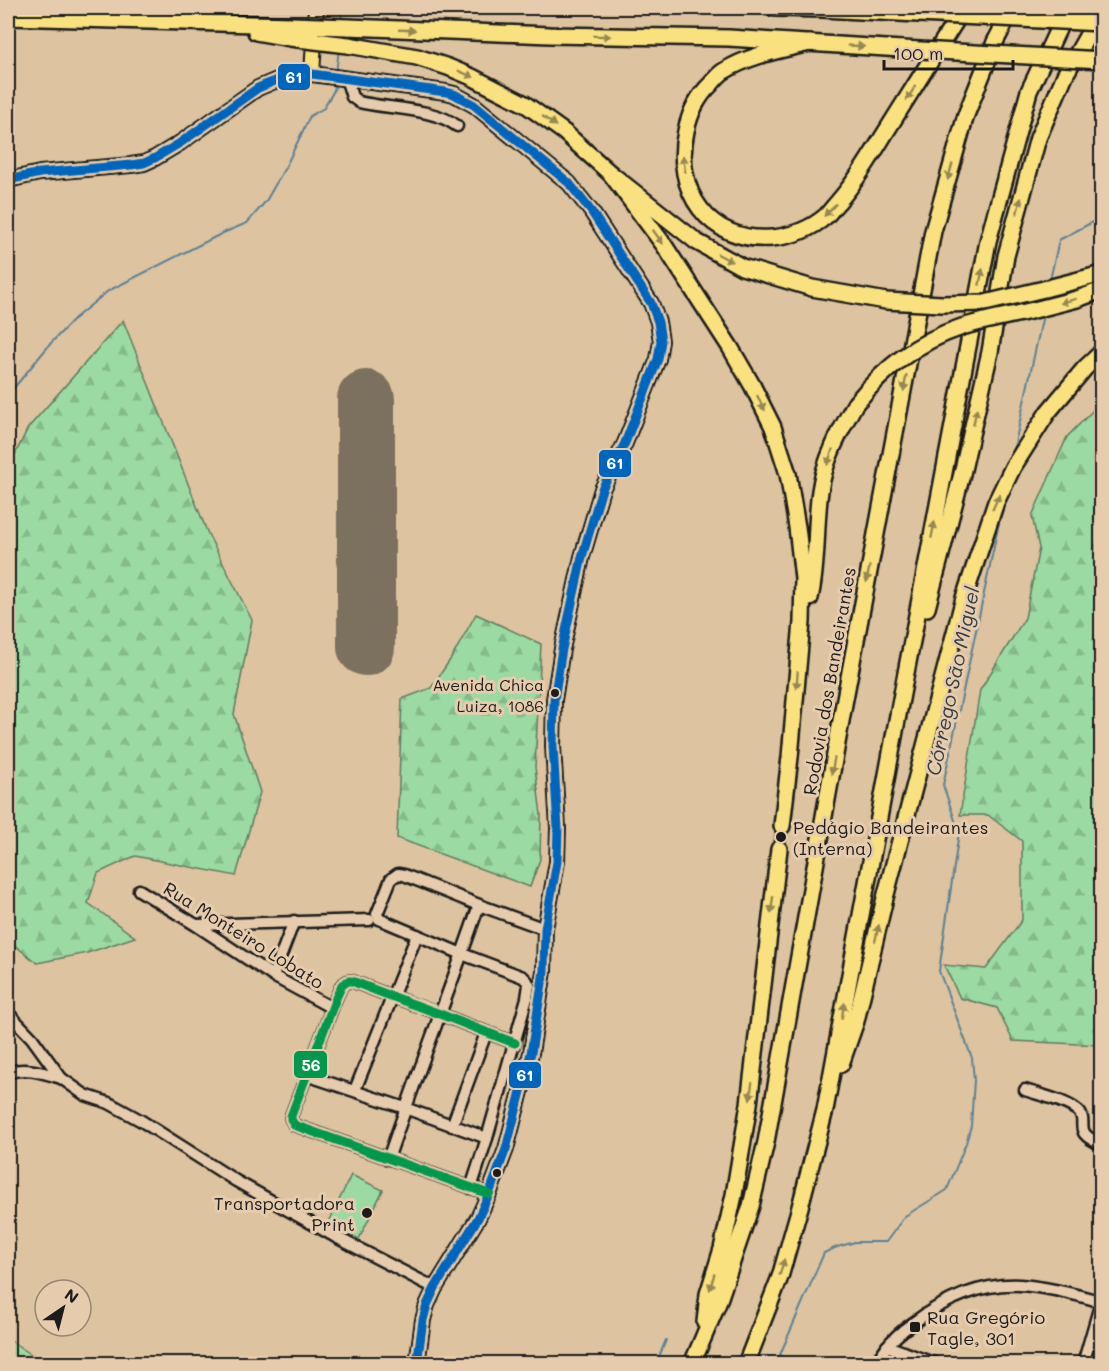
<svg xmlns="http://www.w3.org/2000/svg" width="1109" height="1371" font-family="Mali,sans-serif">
  <defs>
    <pattern id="forest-firs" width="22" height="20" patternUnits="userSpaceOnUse" patternTransform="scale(1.5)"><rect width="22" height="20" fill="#9bdaa2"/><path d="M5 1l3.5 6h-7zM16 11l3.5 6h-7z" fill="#85ba8b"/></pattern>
  </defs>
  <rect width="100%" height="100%" fill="#ddc39f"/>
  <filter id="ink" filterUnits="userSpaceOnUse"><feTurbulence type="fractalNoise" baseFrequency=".0167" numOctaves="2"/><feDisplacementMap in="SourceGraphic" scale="12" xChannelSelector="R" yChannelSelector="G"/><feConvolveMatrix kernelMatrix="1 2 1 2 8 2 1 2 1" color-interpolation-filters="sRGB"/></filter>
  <g filter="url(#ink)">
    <g fill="url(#forest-firs)" stroke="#5c7b5f" stroke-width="1.5">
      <path d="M123 320 208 534 252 620 234 714 260 792 236 876 135 856 98 873 88 903 135 937 87 953 37 963 8 940V469L28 428Z"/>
      <path d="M1101 402V1045L1013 1041 997 1008 960 998 944 965 986 969 1022 920V841L988 815H960L980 690 1025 618 1039 548 1032 516 1067 437Z"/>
      <path d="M476 614 541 644 535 767 541 815 540 859 530 887 397 838 402 699 431 688 452 657Z"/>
      <path d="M8 1339 44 1363H8Z"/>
    </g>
    <path fill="#9bdaa2" stroke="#5c7b5f" stroke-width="1.5" d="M351 1175 383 1190 359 1239 328 1224Z"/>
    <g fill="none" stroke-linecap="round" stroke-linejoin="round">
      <g stroke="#5c8296" stroke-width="2">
        <path d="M341 22 342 8"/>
        <path d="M336 73 339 49"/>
        <path d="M1050 280 1059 240 1102 217"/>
        <path d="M8 395 51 343 75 318 108 291 223 233 247 223 266 201 286 166 310 116 324 108C328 96 334 97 336 82"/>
        <path d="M1013 453 1043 315"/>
        <path d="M656 1364 666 1340"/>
        <path d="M776 1364 824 1253 837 1247 855 1242H886L905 1216 947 1190 966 1143 971 1126 974 1080 972 1058 939 971 959 832 943 785 1002 509"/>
      </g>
      <path stroke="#7c705e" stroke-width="58" d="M366 647V399"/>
      <path stroke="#b6a285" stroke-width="15" stroke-dasharray="15 8" stroke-linecap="butt" d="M779 849 782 826"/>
      <g stroke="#1c1c1c" stroke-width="15">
        <g id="minor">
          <path d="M346 78 352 97 359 102C387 109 435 108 457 126"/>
          <path d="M139 890 196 925 273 976 332 1008"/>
          <path d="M197 925 369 920"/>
          <path d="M273 976 294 921"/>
          <path d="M8 1013 32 1038 61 1078 85 1095 109 1103 140 1120 236 1181 334 1236 435 1288"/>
          <path d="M8 1073C25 1066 44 1073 61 1078"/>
          <path d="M306 1075 405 1108 487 1138"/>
          <path d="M355 1090 417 935"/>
          <path d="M1025 1090C1040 1095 1068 1101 1079 1112 1086 1119 1079 1127 1085 1134 1089 1139 1096 1142 1102 1145"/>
          <path d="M452 1126 486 1033"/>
          <path d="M388 1159C417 1074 450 990 479 905"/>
          <path d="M471 1188 487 1138 527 998 529 985 527 981 523 977 462 954 379 919 377 914 391 879 398 874 404 875 479 905 545 929"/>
          <path d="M489 1194 294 1125 291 1119V1116L336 998 342 985 348 981H352C381 993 411 1003 440 1014 465 1024 490 1034 515 1043"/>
          <path d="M887 1346 936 1364"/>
          <path d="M876 1364C879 1358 882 1353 886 1348 893 1338 903 1330 913 1323 944 1300 981 1283 1020 1285 1048 1287 1075 1294 1102 1302"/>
          <path d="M1083 1364 1101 1302"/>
        </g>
      </g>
      <g stroke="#1c1c1c" stroke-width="18">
        <g id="major">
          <path d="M312 74 316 8"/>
          <path d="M8 180 40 173 131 165 144 163 155 158 180 143 258 88 277 80 312 74 446 92 454 94 474 105 569 183 591 211 651 303 658 322 661 341 658 359 625 443 602 489 582 557 562 649 554 700 553 746 558 828 557 862 545 929 544 971 531 1053 506 1149 489 1194 478 1218 435 1288 427 1305 423 1320 417 1364"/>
        </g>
      </g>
      <g stroke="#1c1c1c" stroke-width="20">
        <g id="highway">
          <path d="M774 8 822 9 918 14"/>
          <path d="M8 17 290 25"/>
          <path d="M348 27 550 35 729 38 902 49"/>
          <path d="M256 32 290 38"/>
          <path d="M810 43C780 50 750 55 724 71 719 74 715 79 711 84 697 97 690 112 686 131 673 190 708 243 772 238 792 236 811 229 826 216 830 212 834 206 838 202 856 181 870 158 884 135 911 92 937 50 964 8"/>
          <path d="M348 45 417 57 448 67 472 77 525 104 564 132 611 174 697 242 742 267 812 288 886 301"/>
          <path d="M611 174 664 245 730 347 752 385 773 427 788 474 797 527 803 578 802 622 790 757 782 826"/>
          <path d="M1044 289 1102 274"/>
          <path d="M1034 310 1077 299 1102 290"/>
          <path d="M810 598C818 563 815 526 820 491 824 461 840 431 855 404"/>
          <path d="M927 608 962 474 990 352 1006 256 1038 138 1065 75 1102 10"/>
          <path d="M841 1064 856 1021 885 898 964 598 996 502 1013 467 1048 412 1085 368 1102 352"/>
          <path d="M705 1322 708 1294 722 1249 734 1195 749 1104 779 849"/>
          <path d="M692 1364 718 1303 751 1206 766 1142 844 704 933 231 966 115 995 42 1013 8"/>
          <path d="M746 1364 780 1277 800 1207 825 1110 898 715 988 241 1029 91 1068 8"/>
        </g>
      </g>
      <use href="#minor" stroke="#e6ccad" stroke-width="10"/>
      <use href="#major" stroke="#fae180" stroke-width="14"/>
      <use href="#highway" stroke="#fae180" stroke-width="15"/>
      <g stroke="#1c1c1c" stroke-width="20" stroke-linecap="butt">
        <g id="highway-bridge">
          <path d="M918 14 1102 23"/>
          <path d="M290 25 348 27"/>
          <path d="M290 38 348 45"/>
          <path d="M902 49 1102 60"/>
          <path d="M886 301 942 304 985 303 1044 289"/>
          <path d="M855 404C885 368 916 342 962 327 985 320 1010 316 1034 310"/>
        </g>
      </g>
      <use href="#highway-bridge" stroke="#fae180" stroke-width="15"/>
      <g stroke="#e6ccad" stroke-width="14">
        <path id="bus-1" d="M8 180 40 173 131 165 144 163 155 158 180 143 258 88 277 80 312 74 446 92 454 94 474 105 569 183 591 211 651 303 658 322 661 341 658 359 625 443 602 489 582 557 562 649 554 700 553 746 558 828 557 862 545 929 544 971 531 1053 506 1149 489 1194 478 1218 435 1288 427 1305 423 1320 417 1364"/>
      </g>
      <g stroke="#e6ccad" stroke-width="14">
        <path id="bus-2" d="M489 1194 294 1125 291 1119V1116L336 998 342 985 348 981H352C381 993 411 1003 440 1014 465 1024 490 1034 515 1043"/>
      </g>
      <use href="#bus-1" stroke="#0065bd" stroke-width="9"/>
      <use href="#bus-2" stroke="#03984c" stroke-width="9"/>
    </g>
    <defs><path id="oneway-solid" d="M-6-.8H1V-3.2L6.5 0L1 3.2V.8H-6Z" transform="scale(1.5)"/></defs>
    <g fill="#968853">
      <use href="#oneway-solid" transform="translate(407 30) rotate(2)"/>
      <use href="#oneway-solid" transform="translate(602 36) rotate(1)"/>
      <use href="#oneway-solid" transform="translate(856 46) rotate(4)"/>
      <use href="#oneway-solid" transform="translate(466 74) rotate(23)"/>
      <use href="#oneway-solid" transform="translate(911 93) rotate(122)"/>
      <use href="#oneway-solid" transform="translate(549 121) rotate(36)"/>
      <use href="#oneway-solid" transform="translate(684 164) rotate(-99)"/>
      <use href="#oneway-solid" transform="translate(950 172) rotate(106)"/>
      <use href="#oneway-solid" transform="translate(1019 206) rotate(-75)"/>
      <use href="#oneway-solid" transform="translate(830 210) rotate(134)"/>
      <use href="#oneway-solid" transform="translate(658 237) rotate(54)"/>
      <use href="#oneway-solid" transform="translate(725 258) rotate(28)"/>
      <use href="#oneway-solid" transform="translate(981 277) rotate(-79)"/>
      <use href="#oneway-solid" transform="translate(1068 301) rotate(165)"/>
      <use href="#oneway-solid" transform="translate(905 383) rotate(101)"/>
      <use href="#oneway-solid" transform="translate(761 403) rotate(63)"/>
      <use href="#oneway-solid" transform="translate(975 417) rotate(-77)"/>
      <use href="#oneway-solid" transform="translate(830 457) rotate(109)"/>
      <use href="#oneway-solid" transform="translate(996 502) rotate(-66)"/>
      <use href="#oneway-solid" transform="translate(933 530) rotate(-79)"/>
      <use href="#oneway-solid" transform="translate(868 574) rotate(101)"/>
      <use href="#oneway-solid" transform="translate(797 680) rotate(95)"/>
      <use href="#oneway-solid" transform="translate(833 766) rotate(100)"/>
      <use href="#oneway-solid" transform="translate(772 905) rotate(97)"/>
      <use href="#oneway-solid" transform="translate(877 933) rotate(-77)"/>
      <use href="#oneway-solid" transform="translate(843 1011) rotate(-80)"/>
      <use href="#oneway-solid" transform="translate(751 1091) rotate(98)"/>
      <use href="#oneway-solid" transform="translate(782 1267) rotate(-74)"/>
      <use href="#oneway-solid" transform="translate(712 1282) rotate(106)"/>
    </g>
  </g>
  <g fill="#1c1c1c" stroke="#e6ccad" stroke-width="2">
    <circle cx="555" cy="693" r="5"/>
    <circle cx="781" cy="837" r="6"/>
    <circle cx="497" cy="1173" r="5"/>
    <circle cx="367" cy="1213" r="6"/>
    <rect x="909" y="1321" width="12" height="12" rx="3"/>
  </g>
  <g text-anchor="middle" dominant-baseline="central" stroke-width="6" stroke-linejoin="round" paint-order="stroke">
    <g font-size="16" fill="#1c1c1c" stroke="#e6ccad" text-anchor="end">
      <text x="544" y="684">Avenida Chica<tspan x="544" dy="21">Luiza, 1086</tspan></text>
    </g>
    <g font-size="18" fill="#1c1c1c" stroke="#e6ccad">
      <text transform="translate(829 681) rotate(-80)">Rodovia dos Bandeirantes</text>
      <text transform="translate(244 935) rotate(32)">Rua Monteiro Lobato</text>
    </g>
    <g font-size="18" fill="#1c1c1c" stroke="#e6ccad" text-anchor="start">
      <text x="793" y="827">Pedágio Bandeirantes<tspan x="793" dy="21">(Interna)</tspan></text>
      <text x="355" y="1203" text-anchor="end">Transportadora<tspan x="355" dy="21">Print</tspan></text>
      <text x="927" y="1317">Rua Gregório<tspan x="927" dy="21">Tagle, 301</tspan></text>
    </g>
    <g font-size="20" font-style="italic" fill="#313e45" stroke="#e6ccad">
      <text transform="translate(952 681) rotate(-78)">Córrego São Miguel</text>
    </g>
  </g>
  <g stroke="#e6ccad" stroke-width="2">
    <rect x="277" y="63" width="34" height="28" rx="6" fill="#0065bd"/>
    <rect x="598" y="449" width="34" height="29" rx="6" fill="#0065bd"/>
    <rect x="293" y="1050" width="35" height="29" rx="6" fill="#03984c"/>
    <rect x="508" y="1061" width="34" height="28" rx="6" fill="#0065bd"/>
  </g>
  <g font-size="16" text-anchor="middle" font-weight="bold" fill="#fff">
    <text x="294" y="83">61</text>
    <text x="615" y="469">61</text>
    <text x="311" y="1071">56</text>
    <text x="525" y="1081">61</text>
  </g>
  <rect width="1109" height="1371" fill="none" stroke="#e6ccad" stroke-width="30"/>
  <rect x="15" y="15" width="1079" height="1341" fill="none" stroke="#1c1c1c" stroke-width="2" filter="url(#ink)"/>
  <g transform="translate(63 1308) rotate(35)"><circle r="28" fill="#e6ccad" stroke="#958673" stroke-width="1.5"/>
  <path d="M0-4.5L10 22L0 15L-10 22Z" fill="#1c1c1c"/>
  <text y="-9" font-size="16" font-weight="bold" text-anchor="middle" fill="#1c1c1c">N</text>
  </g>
  <path d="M884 60v9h129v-9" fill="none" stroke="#1c1c1c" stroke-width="3"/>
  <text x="893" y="60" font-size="18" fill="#1c1c1c" stroke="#e6ccad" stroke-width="4.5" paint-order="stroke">100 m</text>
</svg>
